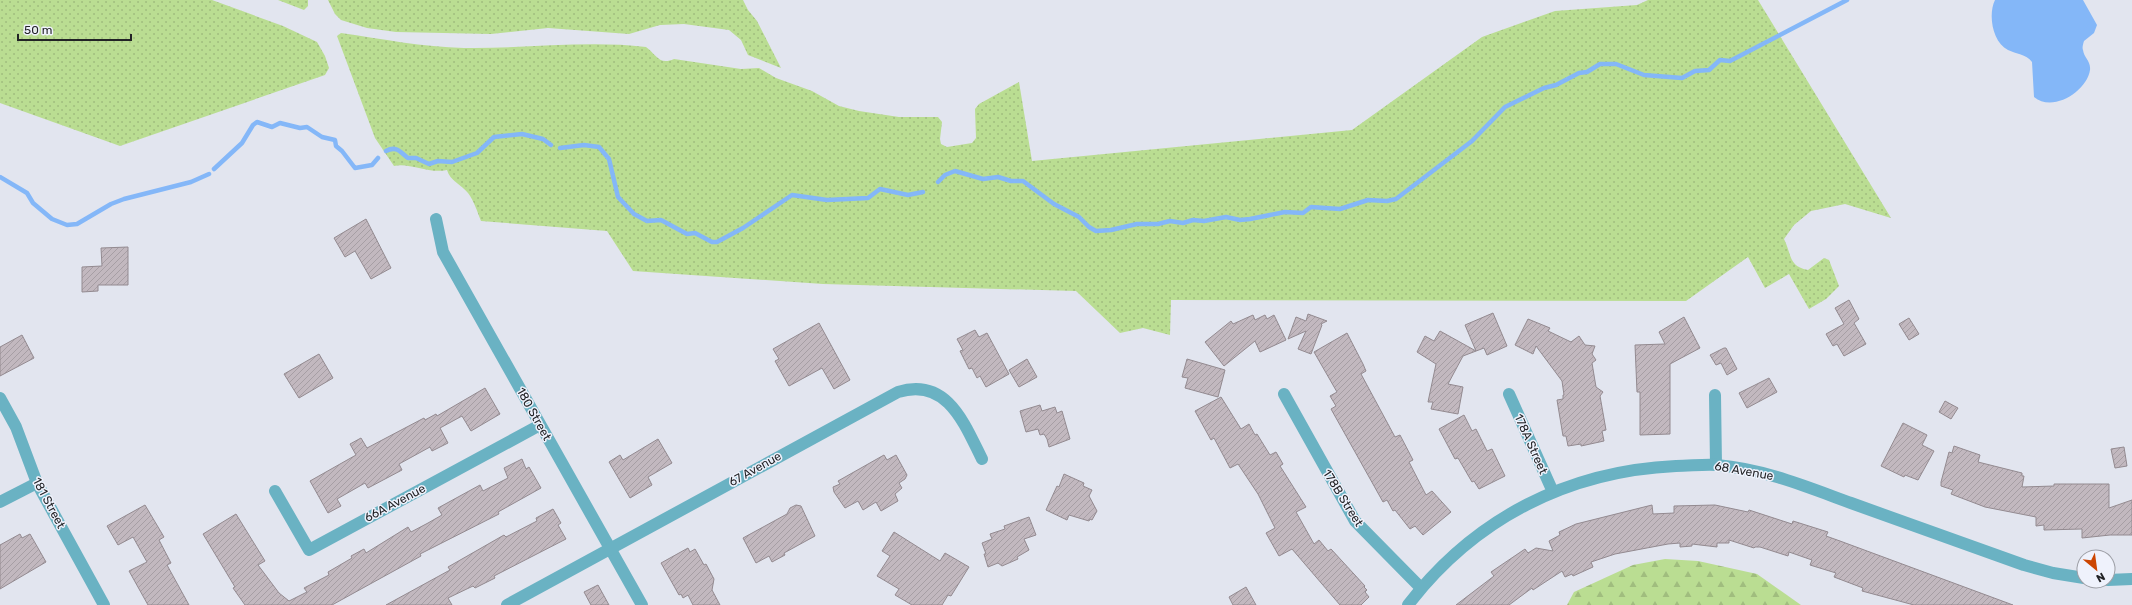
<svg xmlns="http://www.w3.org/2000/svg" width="2132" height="605" font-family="Rubik,sans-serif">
  <defs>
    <pattern id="grass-dots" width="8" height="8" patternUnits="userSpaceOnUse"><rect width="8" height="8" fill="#badd92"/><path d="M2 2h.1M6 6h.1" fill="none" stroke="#a0bd7e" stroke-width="1.8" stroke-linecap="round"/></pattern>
    <pattern id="forest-firs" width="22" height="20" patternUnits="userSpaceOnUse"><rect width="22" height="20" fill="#badd92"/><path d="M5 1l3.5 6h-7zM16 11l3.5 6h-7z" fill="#a0bd7e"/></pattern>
    <pattern id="building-hatch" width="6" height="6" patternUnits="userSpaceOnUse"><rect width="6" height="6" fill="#c2b8bf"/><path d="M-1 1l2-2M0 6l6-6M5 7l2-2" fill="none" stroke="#a69ea4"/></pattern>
  </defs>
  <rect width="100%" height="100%" fill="#e2e5ef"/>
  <g fill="url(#grass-dots)">
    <path d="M0 0H212L283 26 317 42 325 56 329 68 325 75 120 146 0 103Z"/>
    <path d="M278 0H308V6L304 10Z"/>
    <path d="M328 0H743L748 10 757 21 781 68 748 55 741 40 729 30 684 24 660 25 629 34 548 28 491 34 396 32 367 28 341 20 335 14Z"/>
    <path d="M1648 0H1758L1891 218 1845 204 1811 211 1794 225 1784 239C1792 255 1788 266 1808 270L1824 258 1829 260 1839 286 1826 299 1809 309 1789 274 1765 288 1748 257 1686 301 1171 300 1170 335 1143 328 1120 333 1076 291 823 284 633 271 607 231 481 221C477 211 474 201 468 193 461 184 450 181 447 170 428 174 409 162 394 166L375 138 337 36 341 33C382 39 423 47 464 48 524 49 586 40 646 47 656 54 659 66 674 59L741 69 759 68 776 78 812 91 839 106 859 111 899 117H938L942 122 940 139 941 144 947 147 972 143 976 138 975 109 979 104 1019 82 1032 161 1352 130 1482 37 1555 11 1637 5Z"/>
  </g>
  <path fill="url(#forest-firs)" d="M1665 559 1698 561 1757 574 1801 605H1567L1574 592 1633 565Z"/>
  <path fill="#84b7f8" d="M1995 0H2083L2097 25 2094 33 2084 41C2083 44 2082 48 2083 50 2084 58 2091 61 2090 70 2087 91 2053 113 2034 97L2032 62C2026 54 2016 54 2008 50 1992 42 1988 14 1995 0Z"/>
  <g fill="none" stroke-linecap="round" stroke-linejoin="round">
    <g stroke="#84b7f8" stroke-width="4.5">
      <path d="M560 148 584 145 599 147 609 159 618 197 634 214 647 221 661 220 687 234 695 233 712 242H717L743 228 792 195 827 200 868 198 880 189 908 195 923 192"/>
      <path d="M386 151C397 145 401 153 408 158H416L429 164 438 161 452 162 477 153 494 137 522 134 543 139 551 145"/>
      <path d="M214 169 242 143 253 125 257 122 272 127 280 123 300 128 307 127 322 137 335 140 336 146 342 151 355 168 372 165 378 158"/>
      <path d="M0 177 27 193 33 203 52 219 67 225 77 224 111 204 124 199 191 182 209 174"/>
      <path d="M938 182 945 175 955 171 983 179 998 177 1011 181H1023L1054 204 1079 217 1089 227 1096 231 1111 230 1137 224H1158L1170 221 1183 223 1193 220 1204 221 1226 217 1240 220 1250 219 1285 212 1303 213 1311 207 1340 209 1368 200 1387 201 1396 199 1472 141 1505 107 1544 88 1556 85 1579 73 1587 72 1600 64H1616L1644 75 1682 78 1695 71 1709 70 1720 60 1730 61 1847 0"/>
    </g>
  </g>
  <g fill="url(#building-hatch)" stroke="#938a90">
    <path d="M366 219 391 268 371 279 355 251 345 257 334 238Z"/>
    <path d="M128 247V285H98V291L82 292V267L102 266 101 248Z"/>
    <path d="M1849 300 1859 319 1854 323 1866 344 1844 356 1837 344 1833 346 1826 334 1844 324 1835 308Z"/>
    <path d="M1493 313 1507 346 1487 355 1484 348 1463 356 1448 384 1463 387 1458 414 1431 409 1433 402H1428L1436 364 1417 352 1425 336 1434 341 1440 331 1476 351 1465 325Z"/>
    <path d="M1308 314 1327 321 1321 324 1322 325 1311 354 1298 349 1306 331 1288 339 1296 317 1306 321Z"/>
    <path d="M1253 315 1255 320 1265 315 1267 319 1274 315 1286 340 1260 352 1255 341 1224 366 1205 342 1231 321 1233 324Z"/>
    <path d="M1684 317 1700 348 1670 364V434L1640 435V392H1637L1635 345 1665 344 1659 332Z"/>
    <path d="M1909 318 1919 334 1909 340 1899 324Z"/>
    <path d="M1528 319 1550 328 1548 331 1571 342 1579 336 1585 345 1595 346 1592 354 1596 360 1592 363 1596 387 1603 392 1600 396 1606 430 1602 431 1604 441 1581 446V444L1568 446 1566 436H1563L1557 400 1563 399V395H1564L1562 381 1536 346 1533 354 1515 345Z"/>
    <path d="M819 323 850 380 834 389 822 368 789 386 775 361 779 359 773 349Z"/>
    <path d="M975 330 979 337 987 333 1009 374 986 387 980 376 977 378 972 368 969 369 960 351 963 350 957 339Z"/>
    <path d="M1347 333 1363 364 1366 371 1361 374 1395 437 1400 435 1413 460 1409 462 1426 495 1432 491 1451 512 1423 535 1415 526 1410 529 1395 510 1393 511 1387 500 1383 502 1331 409 1336 406 1330 396 1337 392 1314 352Z"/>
    <path d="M22 335 34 358 0 376V347Z"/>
    <path d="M1724 348H1726L1737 369 1727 375 1721 363 1716 365 1710 355Z"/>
    <path d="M319 354 333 378 299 398 284 374Z"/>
    <path d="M1027 359 1037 377 1019 387 1009 370Z"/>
    <path d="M1187 359 1225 370 1218 397 1185 388 1188 378 1182 377Z"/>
    <path d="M1769 378 1777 392 1747 408 1739 393Z"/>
    <path d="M485 388 500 414 471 431 462 416 440 428 448 443 432 451 430 447 399 464 402 470 368 488 365 483 337 499 341 506 328 513 310 481 356 455 350 444 361 438 367 448 424 418 425 420 436 414 437 416Z"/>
    <path d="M1221 397 1241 429 1249 424 1255 435 1257 434 1270 455 1276 452 1283 464 1280 466 1306 507 1296 512 1314 544 1319 540 1328 551 1331 549 1365 586 1364 587 1367 590 1365 592 1369 597 1361 605H1340L1292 549 1279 556 1266 533 1275 528 1258 494 1238 464 1230 468 1214 438 1211 440 1195 411Z"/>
    <path d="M1945 401 1958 408 1951 419 1939 412Z"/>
    <path d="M1040 405 1042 411 1055 407 1057 413 1062 411 1070 439 1049 447 1047 439 1044 434 1040 435 1038 429 1026 432 1020 411Z"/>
    <path d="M1464 415 1472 431 1476 429 1487 451 1492 449 1505 476 1479 489 1474 481 1472 482 1458 458 1455 459 1439 429Z"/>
    <path d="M1903 423 1927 435 1922 445 1934 451 1918 480 1905 475 1904 477 1881 466Z"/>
    <path d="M658 439 672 463 648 477 652 485 630 498 609 462 620 455 623 460Z"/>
    <path d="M1954 446 1980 455 1978 462 2022 473V476H2024L2022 487 2054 486V484H2109V508L2132 500V535H2110L2082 538V529L2044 530V525L2036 526V517L1985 507 1951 494 1953 490 1941 486V482L1949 452 1952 453Z"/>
    <path d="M2124 447 2127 466 2115 468 2111 449Z"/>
    <path d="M884 455 887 460 896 455 907 475 905 479 899 483 902 488 895 494 898 501 881 511 876 502 863 510 858 501 845 508 834 492 833 487 840 484 838 481Z"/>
    <path d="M522 459 526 469 529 467 541 488 498 512 499 514 420 554 421 556 332 605H245L233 588 235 587 203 534 236 514 265 561 258 565 279 593 289 601 307 592 304 588 329 575 328 572 352 558 351 556 364 549 366 553 408 527 411 532 428 523 442 515 438 508 480 485 483 491 508 478 504 468Z"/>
    <path d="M1064 474 1084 483 1083 486 1092 490 1089 496 1097 511 1092 520 1090 519 1089 521 1069 515 1067 520 1046 510 1057 486 1059 487Z"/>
    <path d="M145 505 164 537 159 540 171 563 167 565 189 605H148L129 571 147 562 133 537 118 545 107 526Z"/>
    <path d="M796 505 801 506 815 536 784 553 785 555 772 562 769 556 756 563 743 538 787 514 790 508Z"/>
    <path d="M1652 505 1653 514 1674 513V506L1715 505 1748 512 1749 510 1792 524 1793 521 1828 532 1826 536 1840 541 2013 605H1914L1862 591 1863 588 1834 577 1836 573 1810 565 1812 560 1789 552 1788 556 1760 547H1755L1754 548 1729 540V543H1717V547L1692 544V546L1680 547V543L1668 544 1615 554 1591 562 1593 567 1573 576 1572 574 1565 577 1562 571 1533 590 1532 588 1509 605H1456L1494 576 1491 572 1525 549 1528 553 1536 548 1553 551 1549 541 1560 535 1559 532 1576 524Z"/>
    <path d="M553 509 561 523 558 525 566 539 494 576 495 578 475 588 473 586 448 598 452 605H386L450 570 448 567 504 535 506 537 537 521 536 518Z"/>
    <path d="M1029 517 1036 535 1024 539 1029 550 1017 557 1018 559 1002 566 998 563 988 567 984 554H986L982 543 992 539 990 534 1005 529 1004 526Z"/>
    <path d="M894 532 940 561 945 553 969 567 951 596 948 595 942 605H912L895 595 899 589 877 576 890 556 882 551Z"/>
    <path d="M20 534 22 538 30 534 46 562 0 589V545Z"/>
    <path d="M688 548 690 552 695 549 704 565 706 564 714 579 712 590 720 605H693L688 595 683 598 681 594 679 595 661 563Z"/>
    <path d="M598 585 609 605H591L584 592Z"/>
    <path d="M1246 587 1256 605H1233L1229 597Z"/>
  </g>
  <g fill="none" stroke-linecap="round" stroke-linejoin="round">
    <g stroke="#6ab2c3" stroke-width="12">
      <path d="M436 219 443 252 642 605"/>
      <path d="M1284 394 1355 521 1421 588"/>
      <path d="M1509 394 1553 492"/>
      <path d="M1715 395 1716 465"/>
      <path d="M0 398 16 427 37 483 104 605"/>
      <path d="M275 491 309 550 540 425"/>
      <path d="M0 502 37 483"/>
      <path d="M2108 580 2132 579"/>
      <path d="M507 605 898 392C947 377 964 423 982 459"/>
      <path d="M1408 605C1474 519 1567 471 1676 466 1690 466 1704 464 1717 465 1764 469 1807 487 1851 503 1908 524 1966 544 2024 565L2053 573 2084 578"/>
    </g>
  </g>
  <g text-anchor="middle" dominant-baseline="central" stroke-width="3" stroke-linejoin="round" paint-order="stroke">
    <g font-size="12" fill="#222326" stroke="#eff2fc">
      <text transform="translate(534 414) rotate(61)">180 Street</text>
      <text transform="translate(1531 444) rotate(66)">178A Street</text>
      <text transform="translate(755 469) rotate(-29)">67 Avenue</text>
      <text transform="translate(1744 471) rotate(10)">68 Avenue</text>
      <text transform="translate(1343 498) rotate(58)">178B Street</text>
      <text transform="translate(49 503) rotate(62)">181 Street</text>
      <text transform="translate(395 503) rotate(-28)">66A Avenue</text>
    </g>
  </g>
  <g transform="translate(2096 569) rotate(151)"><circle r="19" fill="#eff2fc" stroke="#9d9fa6"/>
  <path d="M0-3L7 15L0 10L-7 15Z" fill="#cc4602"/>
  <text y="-6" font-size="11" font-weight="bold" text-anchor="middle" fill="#222326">N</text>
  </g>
  <path d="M18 34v6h113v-6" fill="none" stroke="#222326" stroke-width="2"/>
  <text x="24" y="34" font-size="12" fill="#222326" stroke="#eff2fc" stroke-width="3" paint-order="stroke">50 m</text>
</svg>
